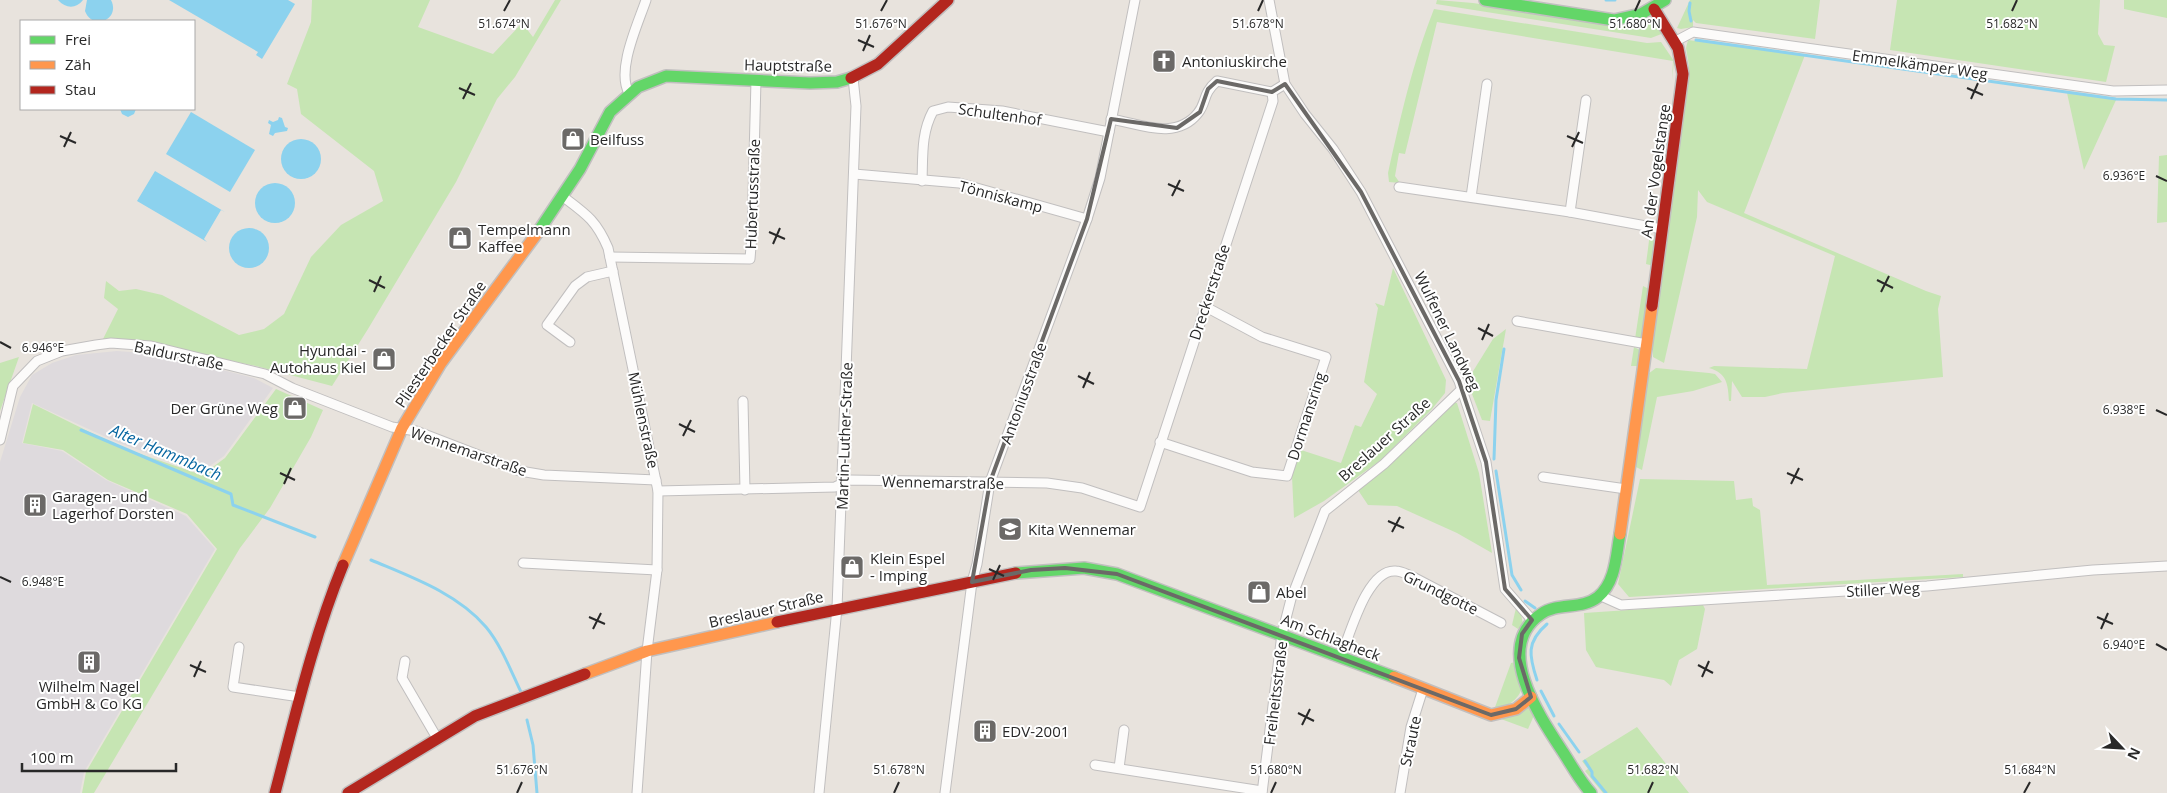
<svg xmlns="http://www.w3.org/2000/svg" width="2167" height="793" font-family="'Open Sans',sans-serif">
  <rect width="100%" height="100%" fill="#e8e3dd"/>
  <path fill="#dedadd" d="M117 351 158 354 195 363 254 378 273 388 224 456 201 472 119 443 32 403 22 443 62 451 106 480 186 516 215 549 84 772 80 793H0V462L20 397 32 375 52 363 76 355Z"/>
  <g fill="#c6e5b3">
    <path d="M312 0H430L418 27 493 54 522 23 533 37 555 0H561L515 77 497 99 456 182 368 329 332 386 256 366 153 345 101 343 118 309 104 298 106 281 119 291 136 289 162 295 239 335 264 329 284 314 311 257 341 225 383 201 374 171 301 114 297 89 287 84 311 22Z"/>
    <path d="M1437 0 1473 3 1601 23 1621 24 1647 21 1654 22 1664 33 1651 38 1436 4Z"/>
    <path d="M1690 0H1820L1815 39 1696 23 1693 20V27L1681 29 1677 28Z"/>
    <path d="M1897 0H2100L2098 34 2104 45 2115 46 2106 82 1890 50Z"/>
    <path d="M2124 0H2167V18L2124 9Z"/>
    <path d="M1434 9 1647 43 1661 42 1674 61 1672 80 1673 61 1437 22 1405 154 1399 153 1395 176 1400 183 1389 182 1388 173C1401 115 1412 65 1434 9Z"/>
    <path d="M1688 40 1805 55 1744 213 1926 291 1941 296 1938 309 1943 377 1783 393 1765 397H1742L1732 381 1731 401H1729C1728 384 1727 373 1709 368L1714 366 1807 369 1835 256 1707 202 1698 190 1697 217 1664 363 1653 357V342L1689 66 1686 48Z"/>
    <path d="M2067 93 2116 100 2084 170Z"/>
    <path d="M2167 155V222L2157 223 2159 156Z"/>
    <path d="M1650 233 1655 240 1654 266 1646 264Z"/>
    <path d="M1393 268 1446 380 1445 393 1432 409 1381 460 1324 501 1294 518 1292 476 1301 450 1341 463 1355 425 1361 427 1377 394 1364 382 1378 308 1375 303 1384 306Z"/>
    <path d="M1643 286 1649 289 1643 337 1635 339Z"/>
    <path d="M1506 329 1490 421 1482 420 1467 381 1493 339Z"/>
    <path d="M1634 347 1640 350 1641 366H1631Z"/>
    <path d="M19 357 0 411V363Z"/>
    <path d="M1656 368 1709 373 1715 374 1722 382 1693 391 1657 397 1642 470 1634 466 1648 374Z"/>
    <path d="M276 389 323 410 311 437 270 508 240 548 94 793H82L86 772 217 549 187 514 108 480 63 450 23 443 33 404 120 447 202 475 225 458Z"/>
    <path d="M1450 402 1457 403 1479 473 1492 553 1457 533 1397 506 1368 505 1358 490C1391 464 1423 436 1450 402Z"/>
    <path d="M1640 479 1734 481 1736 500 1752 498 1753 506 1760 510 1767 585 1963 574V577L1629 597 1618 584Z"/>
    <path d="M1703 605 1705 609 1697 649 1679 660 1671 686 1664 680 1596 667 1586 650 1584 613Z"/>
    <path d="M1516 608 1521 614 1523 624 1518 629 1512 625Z"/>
    <path d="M1516 662C1520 678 1528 690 1512 702 1505 707 1502 709 1494 710L1511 663Z"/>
    <path d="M1526 703 1536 711 1528 729 1501 719Z"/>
    <path d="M1637 727 1689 793H1603L1585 771 1588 769 1582 761Z"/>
  </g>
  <g fill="#8cd2ee">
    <path d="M58 0H83C76 9 66 9 58 0Z"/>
    <path d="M87 0H111C121 20 92 31 85 11Z"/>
    <path d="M169 0H288L295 4 262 59 256 55 258 52Z"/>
    <path d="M120 109H136L134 114 128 117 122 114Z"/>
    <path d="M191 112 255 150 230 192 166 154Z"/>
    <path d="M279 117 282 118 285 127 288 128 287 131 275 133 273 136 269 134 271 125 268 123 269 120 273 122 278 120Z"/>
    <circle cx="301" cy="159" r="20"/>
    <path d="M155 171 225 212 221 210 204 239 207 242 137 201Z"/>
    <circle cx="275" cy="203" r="20"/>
    <circle cx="249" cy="248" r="20"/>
  </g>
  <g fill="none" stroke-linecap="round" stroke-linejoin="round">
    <g stroke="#8cd2ee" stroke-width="3">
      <path d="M1606 0H1615"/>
      <path d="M1690 3 1689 11 1691 21"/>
      <path d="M1696 40 2116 99 2167 100"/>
      <path d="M81 430 231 494 233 505 315 537"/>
      <path d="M1494 459 1496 400 1504 349"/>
      <path d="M1496 471 1512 575 1521 590"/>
      <path d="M371 560C411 577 457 593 486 627 501 645 511 671 521 692"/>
      <path d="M1525 601 1535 608"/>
      <path d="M1537 680C1529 656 1526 642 1547 624"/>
      <path d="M1541 691 1554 716"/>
      <path d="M527 720 533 745 537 793"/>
      <path d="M1559 724 1579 752"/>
      <path d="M1585 761 1592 772V776L1606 793"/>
    </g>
    <g stroke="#c1bfbf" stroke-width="11">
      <g id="street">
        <path d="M1269 0 1285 84 1305 114 1333 149 1361 192 1459 381 1486 462 1505 589 1532 620"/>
        <path d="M1676 41 1693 32 2113 91 2167 90"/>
        <path d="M629 93C616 70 638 24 646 0"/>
        <path d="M1111 119C1140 124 1176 141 1198 113 1207 102 1202 94 1217 81L1272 92"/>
        <path d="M854 174 959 183 1087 219"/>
        <path d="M922 181C923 156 921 133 933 111L948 107 1002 111 1109 132"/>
        <path d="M1399 187 1570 212 1662 229"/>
        <path d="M562 196C586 214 596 220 608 248L658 491 657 570 647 651 637 793"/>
        <path d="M1471 197 1487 84"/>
        <path d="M1570 212 1586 100"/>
        <path d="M610 257 750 259 752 234 756 80"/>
        <path d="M1517 321 1647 344"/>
        <path d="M570 342 547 325 575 286 587 277 613 271"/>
        <path d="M743 401 745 490"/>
        <path d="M0 440 13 386 37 361 62 351 96 345 111 343 151 346 265 374 292 388 392 427 416 431 520 471 544 475 656 480"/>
        <path d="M1160 442 1252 472 1287 476 1326 357 1262 337 1204 306"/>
        <path d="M1543 477 1626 489"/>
        <path d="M658 491 835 487 849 480 1047 483 1082 488 1140 507 1273 101 1272 92 1285 84"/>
        <path d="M523 563 657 570"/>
        <path d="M1601 596 1621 605 1927 586 2093 570 2167 566"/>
        <path d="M239 647 233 687 300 697"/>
        <path d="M1341 656C1350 635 1367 568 1396 571 1401 571 1406 574 1411 576L1501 623"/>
        <path d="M405 661 402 678 437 738"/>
        <path d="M1095 765 1262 791"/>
        <path d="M1119 768 1124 730"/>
        <path d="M819 793 837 608 856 106 853 78"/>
        <path d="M945 793 972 582 977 564 990 482 1087 219 1100 178 1135 0"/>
        <path d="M1262 793 1282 634 1291 599 1325 511 1384 464 1462 389"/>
        <path d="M1400 793 1411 727 1423 689"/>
      </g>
    </g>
    <g stroke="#c1bfbf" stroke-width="14">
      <g id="fast">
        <path d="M1485 0 1614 20 1641 14 1665 0"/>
        <path d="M538 232 580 169 610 112 638 87 666 76 810 83 837 82 851 78"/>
        <path d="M1016 573 1084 568 1117 574 1394 677"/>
        <path d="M1591 793C1580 781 1572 766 1563 752 1540 717 1492 647 1541 614 1558 602 1582 610 1598 597 1616 582 1616 555 1620 534"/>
      </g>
    </g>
    <g stroke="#c1bfbf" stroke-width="14">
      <g id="slow">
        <path d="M1620 534 1652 306"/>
        <path d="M343 565 402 428 441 363 538 232"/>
        <path d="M585 674 647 651 777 622"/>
        <path d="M1394 677 1491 715 1516 709 1531 697"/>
      </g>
    </g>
    <g stroke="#c1bfbf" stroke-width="14">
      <g id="jam">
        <path d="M851 78 878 64 948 0"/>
        <path d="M1652 306 1683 74 1678 48 1654 9"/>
        <path d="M777 622 1016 573"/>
        <path d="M275 793C295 717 313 638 343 565"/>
        <path d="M348 793 475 716 585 674"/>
      </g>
    </g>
    <use href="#street" stroke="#fcfbfa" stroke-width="9"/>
    <use href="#fast" stroke="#63d668" stroke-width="11"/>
    <use href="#slow" stroke="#ff974d" stroke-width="11"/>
    <use href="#jam" stroke="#b3261e" stroke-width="11"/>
  </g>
  <path fill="none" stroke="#6b6967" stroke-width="4" stroke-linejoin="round" d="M1217 81 1272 92 1285 84 1361 192 1459 381 1486 462 1505 589 1532 620 1522 634 1519 658 1531 697 1516 709 1491 715 1117 574 1065 568 1031 570 972 582 990 482 1087 219 1111 119 1177 128 1200 112 1208 89Z"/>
  <path fill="none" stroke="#282828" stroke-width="2" d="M504 11 510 0M881 11 887 0M1258 11 1263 0M1635 11 1640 0M2012 11 2017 0M858 40 874 47M863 51 870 35M459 88 475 95M1967 88 1983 95M463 99 471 83M1971 99 1978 83M60 136 76 143M1567 136 1583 143M64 147 71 132M1572 147 1579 132M2156 176 2167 181M1168 184 1184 191M1172 196 1180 180M769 232 785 239M773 244 780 228M369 280 385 288M1877 280 1893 288M374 292 381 276M1881 292 1889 276M1478 328 1493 336M1482 340 1489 324M0 342 11 348M1078 376 1094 384M1083 388 1090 372M2156 410 2167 415M679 424 695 432M683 436 691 420M280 473 295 480M1787 473 1803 480M284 484 291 468M1791 484 1799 468M1388 521 1404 528M1392 532 1400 517M989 569 1004 576M0 577 11 582M993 580 1000 565M589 617 605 624M2097 617 2113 624M593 629 601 613M2101 629 2108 613M2156 644 2167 650M190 665 206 672M1698 665 1713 673M194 677 201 661M1702 677 1709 661M1298 713 1314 721M1302 725 1310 709M517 793 522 782M894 793 899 782M1271 793 1276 782M1648 793 1653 782M2024 793 2030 782"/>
  <defs>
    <g id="church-square" transform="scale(1.25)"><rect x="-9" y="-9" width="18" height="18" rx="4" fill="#6b6967" stroke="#fff"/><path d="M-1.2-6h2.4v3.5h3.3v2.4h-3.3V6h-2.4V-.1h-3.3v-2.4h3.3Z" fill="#fff"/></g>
    <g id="shop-square" transform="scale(1.25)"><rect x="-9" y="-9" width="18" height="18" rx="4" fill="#6b6967" stroke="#fff"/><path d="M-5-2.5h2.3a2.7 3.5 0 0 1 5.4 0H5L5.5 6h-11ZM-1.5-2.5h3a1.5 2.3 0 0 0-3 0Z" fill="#fff"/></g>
    <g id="building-square" transform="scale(1.25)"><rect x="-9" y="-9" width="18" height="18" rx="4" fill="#6b6967" stroke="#fff"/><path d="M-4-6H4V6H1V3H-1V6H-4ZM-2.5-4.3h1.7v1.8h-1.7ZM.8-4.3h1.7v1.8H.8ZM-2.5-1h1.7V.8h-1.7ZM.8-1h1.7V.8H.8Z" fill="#fff"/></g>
    <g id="school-square" transform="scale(1.25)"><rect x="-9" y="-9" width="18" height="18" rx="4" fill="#6b6967" stroke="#fff"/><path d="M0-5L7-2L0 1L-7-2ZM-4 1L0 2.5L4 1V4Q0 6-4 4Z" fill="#fff"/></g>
  </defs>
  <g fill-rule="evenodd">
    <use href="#church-square" x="1164" y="61"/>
    <use href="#shop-square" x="573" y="139"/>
    <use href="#shop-square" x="460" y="238"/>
    <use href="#shop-square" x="384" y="359"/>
    <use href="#shop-square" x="295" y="408"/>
    <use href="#building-square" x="35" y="505"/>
    <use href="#school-square" x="1010" y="529"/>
    <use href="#shop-square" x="852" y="567"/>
    <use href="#shop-square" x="1259" y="592"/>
    <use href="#building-square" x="89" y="662"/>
    <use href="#building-square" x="985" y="731"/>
  </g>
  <g text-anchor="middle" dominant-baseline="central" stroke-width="4" stroke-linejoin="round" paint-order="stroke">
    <g font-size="15" fill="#282828" stroke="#fff" text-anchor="start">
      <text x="1182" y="61">Antoniuskirche</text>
      <text x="590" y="139">Beilfuss</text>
      <text x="478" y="229">Tempelmann<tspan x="478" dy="17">Kaffee</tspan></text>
      <text x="366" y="350" text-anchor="end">Hyundai -<tspan x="366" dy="17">Autohaus Kiel</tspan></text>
      <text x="278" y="408" text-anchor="end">Der Grüne Weg</text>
      <text x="52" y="496">Garagen- und<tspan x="52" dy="17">Lagerhof Dorsten</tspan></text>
      <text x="1028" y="529">Kita Wennemar</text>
      <text x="870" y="558">Klein Espel<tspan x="870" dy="17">- Imping</tspan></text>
      <text x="1276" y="592">Abel</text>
      <text x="89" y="686" text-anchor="middle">Wilhelm Nagel<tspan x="89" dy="17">GmbH &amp; Co KG</tspan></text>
      <text x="1002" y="731">EDV-2001</text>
    </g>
    <g font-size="15" fill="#282828" stroke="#fff">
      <text transform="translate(1920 64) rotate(8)">Emmelkämper Weg</text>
      <text transform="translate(788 65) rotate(1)">Hauptstraße</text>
      <text transform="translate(1000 114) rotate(8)">Schultenhof</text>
      <text transform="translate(1655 171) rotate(-82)">An der Vogelstange</text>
      <text transform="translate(752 194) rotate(-88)">Hubertusstraße</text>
      <text transform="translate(1001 196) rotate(15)">Tönniskamp</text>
      <text transform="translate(1209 292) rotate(-72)">Dreckerstraße</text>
      <text transform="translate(1448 331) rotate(64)">Wulfener Landweg</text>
      <text transform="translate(440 344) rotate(-56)">Pliesterbecker Straße</text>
      <text transform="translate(179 355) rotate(12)">Baldurstraße</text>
      <text transform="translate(1023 393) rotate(-70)">Antoniusstraße</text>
      <text transform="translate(1306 416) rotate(-72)">Dormansring</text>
      <text transform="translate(644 420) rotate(78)">Mühlenstraße</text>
      <text transform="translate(844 436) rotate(-88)">Martin-Luther-Straße</text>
      <text transform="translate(1384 439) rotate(-42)">Breslauer Straße</text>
      <text transform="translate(469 451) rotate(19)">Wennemarstraße</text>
      <text transform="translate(943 482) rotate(1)">Wennemarstraße</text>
      <text transform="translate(1883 589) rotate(-3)">Stiller Weg</text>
      <text transform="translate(1441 592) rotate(26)">Grundgotte</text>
      <text transform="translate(766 609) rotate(-13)">Breslauer Straße</text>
      <text transform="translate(1331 637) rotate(21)">Am Schlagheck</text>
      <text transform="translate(1275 693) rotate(-83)">Freiheitsstraße</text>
      <text transform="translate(1410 741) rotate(-78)">Straute</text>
    </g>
    <g font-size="16" font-style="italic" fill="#0565a0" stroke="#fff">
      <text transform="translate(166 452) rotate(23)">Alter Hammbach</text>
    </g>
  </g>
  <g font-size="12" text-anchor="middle" fill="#282828" stroke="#fff" stroke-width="4" stroke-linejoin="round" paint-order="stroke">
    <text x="504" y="28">51.674°N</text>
    <text x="881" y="28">51.676°N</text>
    <text x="1258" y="28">51.678°N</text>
    <text x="1635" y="28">51.680°N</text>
    <text x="2012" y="28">51.682°N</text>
    <text x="2124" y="180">6.936°E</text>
    <text x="43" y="352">6.946°E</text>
    <text x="2124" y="414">6.938°E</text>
    <text x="43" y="586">6.948°E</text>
    <text x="2124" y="649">6.940°E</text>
    <text x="522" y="774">51.676°N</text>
    <text x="899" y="774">51.678°N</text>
    <text x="1276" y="774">51.680°N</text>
    <text x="1653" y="774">51.682°N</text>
    <text x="2030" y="774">51.684°N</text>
  </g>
  <rect x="20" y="20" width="175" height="90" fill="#ffffff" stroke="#a9a9a9"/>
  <rect x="30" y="36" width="25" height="8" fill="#63d668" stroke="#a9a9a9"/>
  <text x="65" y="45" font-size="15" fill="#282828">Frei</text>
  <rect x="30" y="61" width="25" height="8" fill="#ff974d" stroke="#a9a9a9"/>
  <text x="65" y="70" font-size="15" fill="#282828">Zäh</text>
  <rect x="30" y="86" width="25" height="8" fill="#b3261e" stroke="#a9a9a9"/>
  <text x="65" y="95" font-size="15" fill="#282828">Stau</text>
  <g transform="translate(2122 748) rotate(115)" stroke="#ffffff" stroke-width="4" paint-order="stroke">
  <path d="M0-4L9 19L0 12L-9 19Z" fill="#282828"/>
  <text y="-8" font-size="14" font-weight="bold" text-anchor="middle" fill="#282828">N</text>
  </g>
  <path d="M22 763v8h154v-8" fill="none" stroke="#282828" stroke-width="2.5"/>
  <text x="30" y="763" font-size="15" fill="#282828" stroke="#ffffff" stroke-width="4" paint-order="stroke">100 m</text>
</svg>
